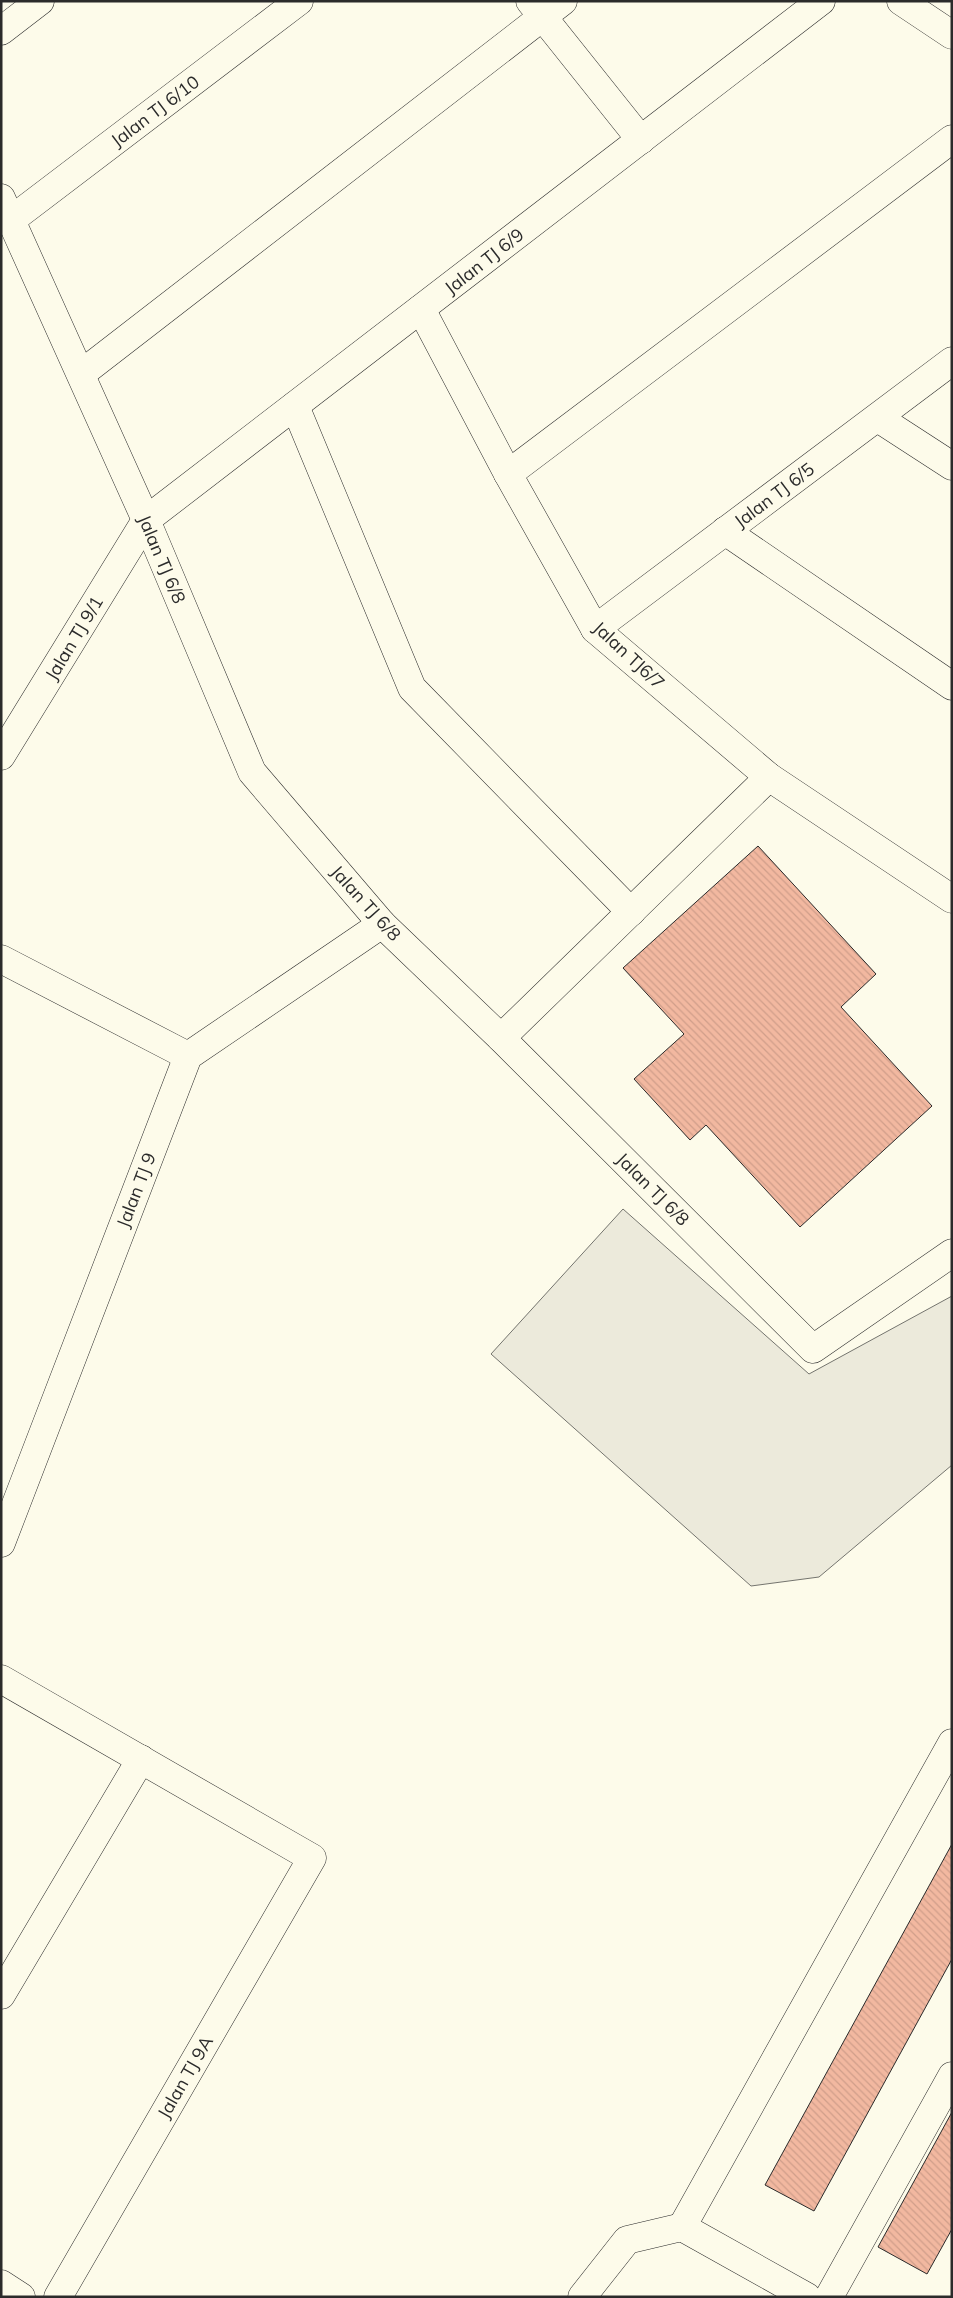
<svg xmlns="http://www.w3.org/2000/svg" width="953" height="2298" font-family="Mulish,sans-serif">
  <defs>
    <pattern id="building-back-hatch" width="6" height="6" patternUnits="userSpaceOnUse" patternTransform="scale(1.25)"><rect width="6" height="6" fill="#f2b8a0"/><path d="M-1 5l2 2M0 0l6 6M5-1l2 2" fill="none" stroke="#d09e8a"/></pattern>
  </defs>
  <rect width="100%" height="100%" fill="#fdfbea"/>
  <path fill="#eceadb" stroke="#74746e" d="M623 1209 809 1374 952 1296V1465L819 1577 751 1586 491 1354Z"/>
  <g fill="url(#building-back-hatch)" stroke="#2b2b2b">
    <path d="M758 846 876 974 841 1007 932 1106 800 1227 706 1125 690 1140 634 1079 684 1034 623 968Z"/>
    <path d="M952 1844V1959L814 2211 765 2185Z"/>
    <path d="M952 2112V2229L927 2274 878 2247Z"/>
  </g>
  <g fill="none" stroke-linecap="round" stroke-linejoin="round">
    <g stroke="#2b2b2b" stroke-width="29">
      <g id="minor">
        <path d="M530 1 641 140"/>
        <path d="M901 1 952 35"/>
        <path d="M1 31 40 1"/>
        <path d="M1 198 146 520 252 772 382 924 501 1038 813 1349 952 1253"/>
        <path d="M11 220 299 1"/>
        <path d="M421 309 508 474 595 629 769 777 952 899"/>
        <path d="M81 374 563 1"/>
        <path d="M295 406 412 688 631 912"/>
        <path d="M878 418 952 466"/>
        <path d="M508 474 952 139"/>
        <path d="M725 531 952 686"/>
        <path d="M595 629 952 361"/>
        <path d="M1 756 146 520 821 1"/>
        <path d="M1 959 188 1056"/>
        <path d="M501 1038 769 777"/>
        <path d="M1 1543 188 1056 382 924"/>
        <path d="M1 1679 312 1858 58 2297"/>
        <path d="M1 1995 141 1759"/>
        <path d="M682 2227 952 1743"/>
        <path d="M1 2284 21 2297"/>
        <path d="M582 2297 627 2240 682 2227 807 2297"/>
        <path d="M829 2297 952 2076"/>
      </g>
    </g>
    <use href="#minor" stroke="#fdfbea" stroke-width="28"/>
  </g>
  <g text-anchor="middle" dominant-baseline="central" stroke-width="4" stroke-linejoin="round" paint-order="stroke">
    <g font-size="18" fill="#2b2b2b" stroke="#fdfbea">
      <text transform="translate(155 111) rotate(-37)">Jalan TJ 6/10</text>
      <text transform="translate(484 261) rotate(-38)">Jalan TJ 6/9</text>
      <text transform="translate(774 495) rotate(-37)">Jalan TJ 6/5</text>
      <text transform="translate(162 559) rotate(67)">Jalan TJ 6/8</text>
      <text transform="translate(74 638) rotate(-59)">Jalan TJ 9/1</text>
      <text transform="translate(629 655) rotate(43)">Jalan TJ6/7</text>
      <text transform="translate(366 903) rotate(48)">Jalan TJ 6/8</text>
      <text transform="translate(653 1189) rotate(45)">Jalan TJ 6/8</text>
      <text transform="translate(136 1190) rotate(-69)">Jalan TJ 9</text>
      <text transform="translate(185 2077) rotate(-60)">Jalan TJ 9A</text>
    </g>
  </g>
  <rect width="953" height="2298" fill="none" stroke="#2b2b2b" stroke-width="5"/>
</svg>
